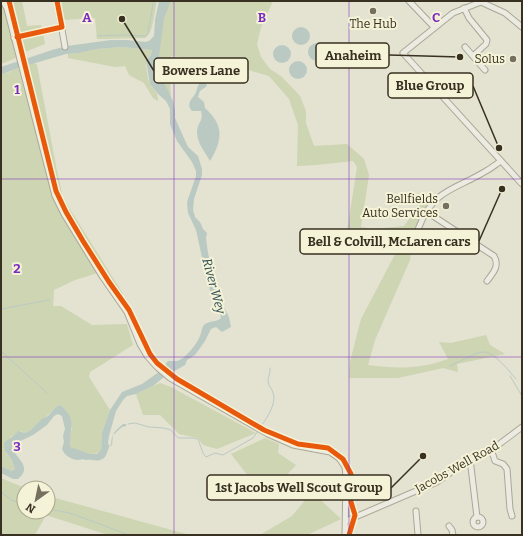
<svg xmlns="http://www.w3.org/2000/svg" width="523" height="536" font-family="Bitter,serif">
  <rect width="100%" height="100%" fill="#e4e2d0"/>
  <g fill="#cdd5b3">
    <path d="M1 1 9 23 16 58 1 64Z"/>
    <path d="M11 1H22L27 26 41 25 42 30 19 35Z"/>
    <path d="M60 1H157C154 10 154 33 145 38L97 39 95 18 64 20Z"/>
    <path d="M171 1H273L261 27 257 44 261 57 270 69 282 77 300 96 306 111V123L314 146 347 144 364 159 369 175 361 227 373 229 404 226C412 216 422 199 435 195L427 205 418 220 412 245 410 260 375 340 368 365C396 369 421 369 448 359L439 342 451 343 486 335 490 345 505 354 457 364 458 372 443 368 398 378H349L350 362 361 319 401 243 347 232 357 167 353 161 316 165 297 166 298 125 289 99 269 76 242 68 238 63 171 56C172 58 177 61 178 63 183 70 175 77 170 81L171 96C161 85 168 75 173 62L165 63 159 56 158 53 164 19Z"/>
    <path d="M43 33 45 44 22 53 19 39Z"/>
    <path d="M122 47 152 50 151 55 146 61C146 68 147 77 150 84 154 91 158 91 158 101L153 98 144 83 129 75 125 66 115 67 68 58V54L79 53 97 49Z"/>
    <path d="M34 63 37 65 57 171 63 198 123 294 122 295 89 246 59 193 25 65Z"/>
    <path d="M18 67 51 190 57 206 98 273 75 280 54 290 53 306H61L92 325 127 324 133 345 90 372 89 377 110 410 102 433 101 451C92 458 79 451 70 448V437L72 428 59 405 31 430 25 433 21 431 10 437 6 453 12 460 15 469 12 471 1 466V75L10 72Z"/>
    <path d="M160 383 171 387 256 433 217 449 203 445 198 438 179 434 160 415H143L136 394Z"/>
    <path d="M265 438 279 444 278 453 296 465 270 493 252 481 231 454Z"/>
    <path d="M1 478 25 488 24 512H48V496L190 535H108L46 515 35 535H2L1 533Z"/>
    <path d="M312 492 341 519 307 535H260L292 516Z"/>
  </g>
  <g fill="#bacac3">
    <path d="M159 1H171L164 19 159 56 165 63 173 62 178 67 176 74 171 79H166L165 84 173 101 175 111V118L188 147 198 156 202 169V175L194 199 193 210 195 217 200 222 203 229 207 233 206 238 208 253 216 287 219 298 229 317 231 327 222 332 216 327 211 329 205 341 195 355 187 360 185 365 164 377 153 386 136 394 127 396 123 400 116 411 109 436 108 442 109 446 111 445C112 433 114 432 123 424H126V426L122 427 113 435 112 445 109 447C106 457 104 462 92 460 88 459 86 461 83 459 75 462 65 457 62 449L64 442 63 436 65 429 62 416 58 414 54 416 47 425 33 435 12 445C11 456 35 465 18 479H13L1 473V466L12 471 15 469 12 460 5 451 4 443 19 431 25 433 31 430 42 419 48 416 56 407 60 405C78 419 69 428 70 447L90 454H97L101 450 102 433 110 410 122 392 142 384 166 367V363L168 361C171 361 174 361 177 361 185 359 197 344 200 336 202 332 201 328 204 325 209 320 216 323 221 318L220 311 213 299 208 284 196 230 188 213 187 202 196 176V171L192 162 177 141 170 124V109L166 101 158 94 150 84 146 61 151 55 152 50 122 47 97 49 79 53 66 54 32 64 25 65 1 75V67L52 50 67 46 111 40H127L145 42 149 41 154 36 155 20Z"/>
    <circle cx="301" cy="36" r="9"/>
    <circle cx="317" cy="52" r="9"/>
    <circle cx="282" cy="54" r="9"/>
    <circle cx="298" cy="70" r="9"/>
    <path d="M204 81 206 83 207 86 200 91 198 97 204 102 205 108C224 125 223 140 210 161 205 152 197 143 197 132 197 123 204 121 201 111H192C186 104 191 100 195 94 197 91 197 86 200 82Z"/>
  </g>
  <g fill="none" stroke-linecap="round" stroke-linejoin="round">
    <g stroke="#bacac3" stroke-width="1">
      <path d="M97 36 121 35 146 36 148 33 153 4 155 1"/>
      <path d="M1 309 49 300"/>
      <path d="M1 351 47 393"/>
      <path d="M450 366C457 363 475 353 482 352 494 351 508 370 516 379"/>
      <path d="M510 376 522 396"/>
      <path d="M128 424 135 423 149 427 164 428 171 430 178 438H194L198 439 203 453 206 457 215 453 223 455 253 438 258 431"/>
      <path d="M260 428C266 419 277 404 273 393 272 388 268 386 268 381 268 376 271 373 270 368"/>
      <path d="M324 449 326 444"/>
      <path d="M1 492 13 501 24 503"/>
      <path d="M48 509 70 513 129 535"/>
    </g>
    <g stroke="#aaa798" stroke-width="7">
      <g id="minor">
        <path d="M3 1 7 9 55 196 64 214 102 276 127 312 140 344 147 356 157 367 170 378 268 434 293 445 330 452 339 458 345 467 346 477 345 535"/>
        <path d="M57 1 65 47"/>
        <path d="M409 1 434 27"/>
        <path d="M481 2 453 13 403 53 522 184"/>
        <path d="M481 2 505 13 522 27"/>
        <path d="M464 8 469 18 487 40 486 44 473 56"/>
        <path d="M14 38 62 27"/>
        <path d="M465 47 485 70"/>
        <path d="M427 212 494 256C500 266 493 273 487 281"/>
        <path d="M415 245C416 239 417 232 419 227 433 189 457 189 486 171 492 168 496 164 501 161"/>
        <path d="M491 449 495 461 503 464 507 469 510 509 512 516"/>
        <path d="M470 459 477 517"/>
        <path d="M416 511 418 535"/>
        <circle cx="478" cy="522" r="5"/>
        <path d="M346 521 437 482 470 459 498 445 522 427"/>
        <path d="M449 526 452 530 453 535"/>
      </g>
    </g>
    <use href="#minor" stroke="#ecebe1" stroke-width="5"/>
    <g stroke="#f4f2d7" stroke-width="8">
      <g id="cycleway">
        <path d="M9 1 56 191 66 212 83 241 109 282 129 310 150 354 157 363 177 379 264 430 298 444 328 448 343 459 351 474V502L355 515 349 535"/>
        <path d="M17 37 62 27 57 1"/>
      </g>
    </g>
    <use href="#cycleway" stroke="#e8590c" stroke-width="5"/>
  </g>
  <path fill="none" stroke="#7b2cbf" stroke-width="1" stroke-opacity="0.55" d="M174 1V535M349 1V535M1 179H522M1 357H522"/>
  <g fill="#746f5e" stroke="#f4f2d7" stroke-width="1.5">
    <circle cx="373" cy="11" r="4"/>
    <circle cx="513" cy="59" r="4"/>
    <circle cx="446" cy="206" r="4"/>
  </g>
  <g text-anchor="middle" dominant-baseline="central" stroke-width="4" stroke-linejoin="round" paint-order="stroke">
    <g font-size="12" fill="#383121" stroke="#f4f2d7" text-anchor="end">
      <text x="373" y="24" text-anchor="middle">The Hub</text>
      <text x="505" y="59">Solus</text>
      <text x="438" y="199">Bellfields<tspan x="438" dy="14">Auto Services</tspan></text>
    </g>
    <g font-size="12" fill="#383121" stroke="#f4f2d7">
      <text transform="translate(457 467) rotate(-29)">Jacobs Well Road</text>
    </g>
    <g font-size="13" font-style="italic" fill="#315157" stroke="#f4f2d7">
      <text transform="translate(214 286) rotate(75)">River Wey</text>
    </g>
  </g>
  <g font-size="13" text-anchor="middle" font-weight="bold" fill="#7b2cbf" stroke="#f4f2d7" stroke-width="4" stroke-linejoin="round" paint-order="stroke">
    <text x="87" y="22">A</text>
    <text x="262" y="22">B</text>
    <text x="436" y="22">C</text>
    <text x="17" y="94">1</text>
    <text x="17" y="273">2</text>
    <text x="17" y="451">3</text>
  </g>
  <path fill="none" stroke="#383121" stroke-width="1.5" d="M460 57L389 55M122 19L154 71M499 148L473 86M502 189L479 241M423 456L391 488"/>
  <g fill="#383121" stroke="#f4f2d7" stroke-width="1.5">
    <circle cx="460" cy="57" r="4"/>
    <circle cx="122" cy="19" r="4"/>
    <circle cx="499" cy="148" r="4"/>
    <circle cx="502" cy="189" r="4"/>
    <circle cx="423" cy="456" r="4"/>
  </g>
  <g fill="#f4f2d7" stroke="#383121" stroke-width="1.5">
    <rect x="316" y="43" width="73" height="25" rx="4"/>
    <rect x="154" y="58" width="94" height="25" rx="4"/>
    <rect x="388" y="73" width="85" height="25" rx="4"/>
    <rect x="300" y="229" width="179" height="25" rx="4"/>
    <rect x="207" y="475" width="184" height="25" rx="4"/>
  </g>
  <g font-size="13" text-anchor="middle" font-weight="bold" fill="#383121">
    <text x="353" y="60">Anaheim</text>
    <text x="201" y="75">Bowers Lane</text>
    <text x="430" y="90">Blue Group</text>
    <text x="389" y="246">Bell &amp; Colvill, McLaren cars</text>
    <text x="299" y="492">1st Jacobs Well Scout Group</text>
  </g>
  <rect width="523" height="536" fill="none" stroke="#383121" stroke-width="4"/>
  <g transform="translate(36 500) rotate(213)"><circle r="19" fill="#f4f2d7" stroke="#a9a58e"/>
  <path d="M0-3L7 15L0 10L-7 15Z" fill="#746f5e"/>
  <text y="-6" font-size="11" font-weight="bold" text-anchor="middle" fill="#383121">N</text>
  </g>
</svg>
